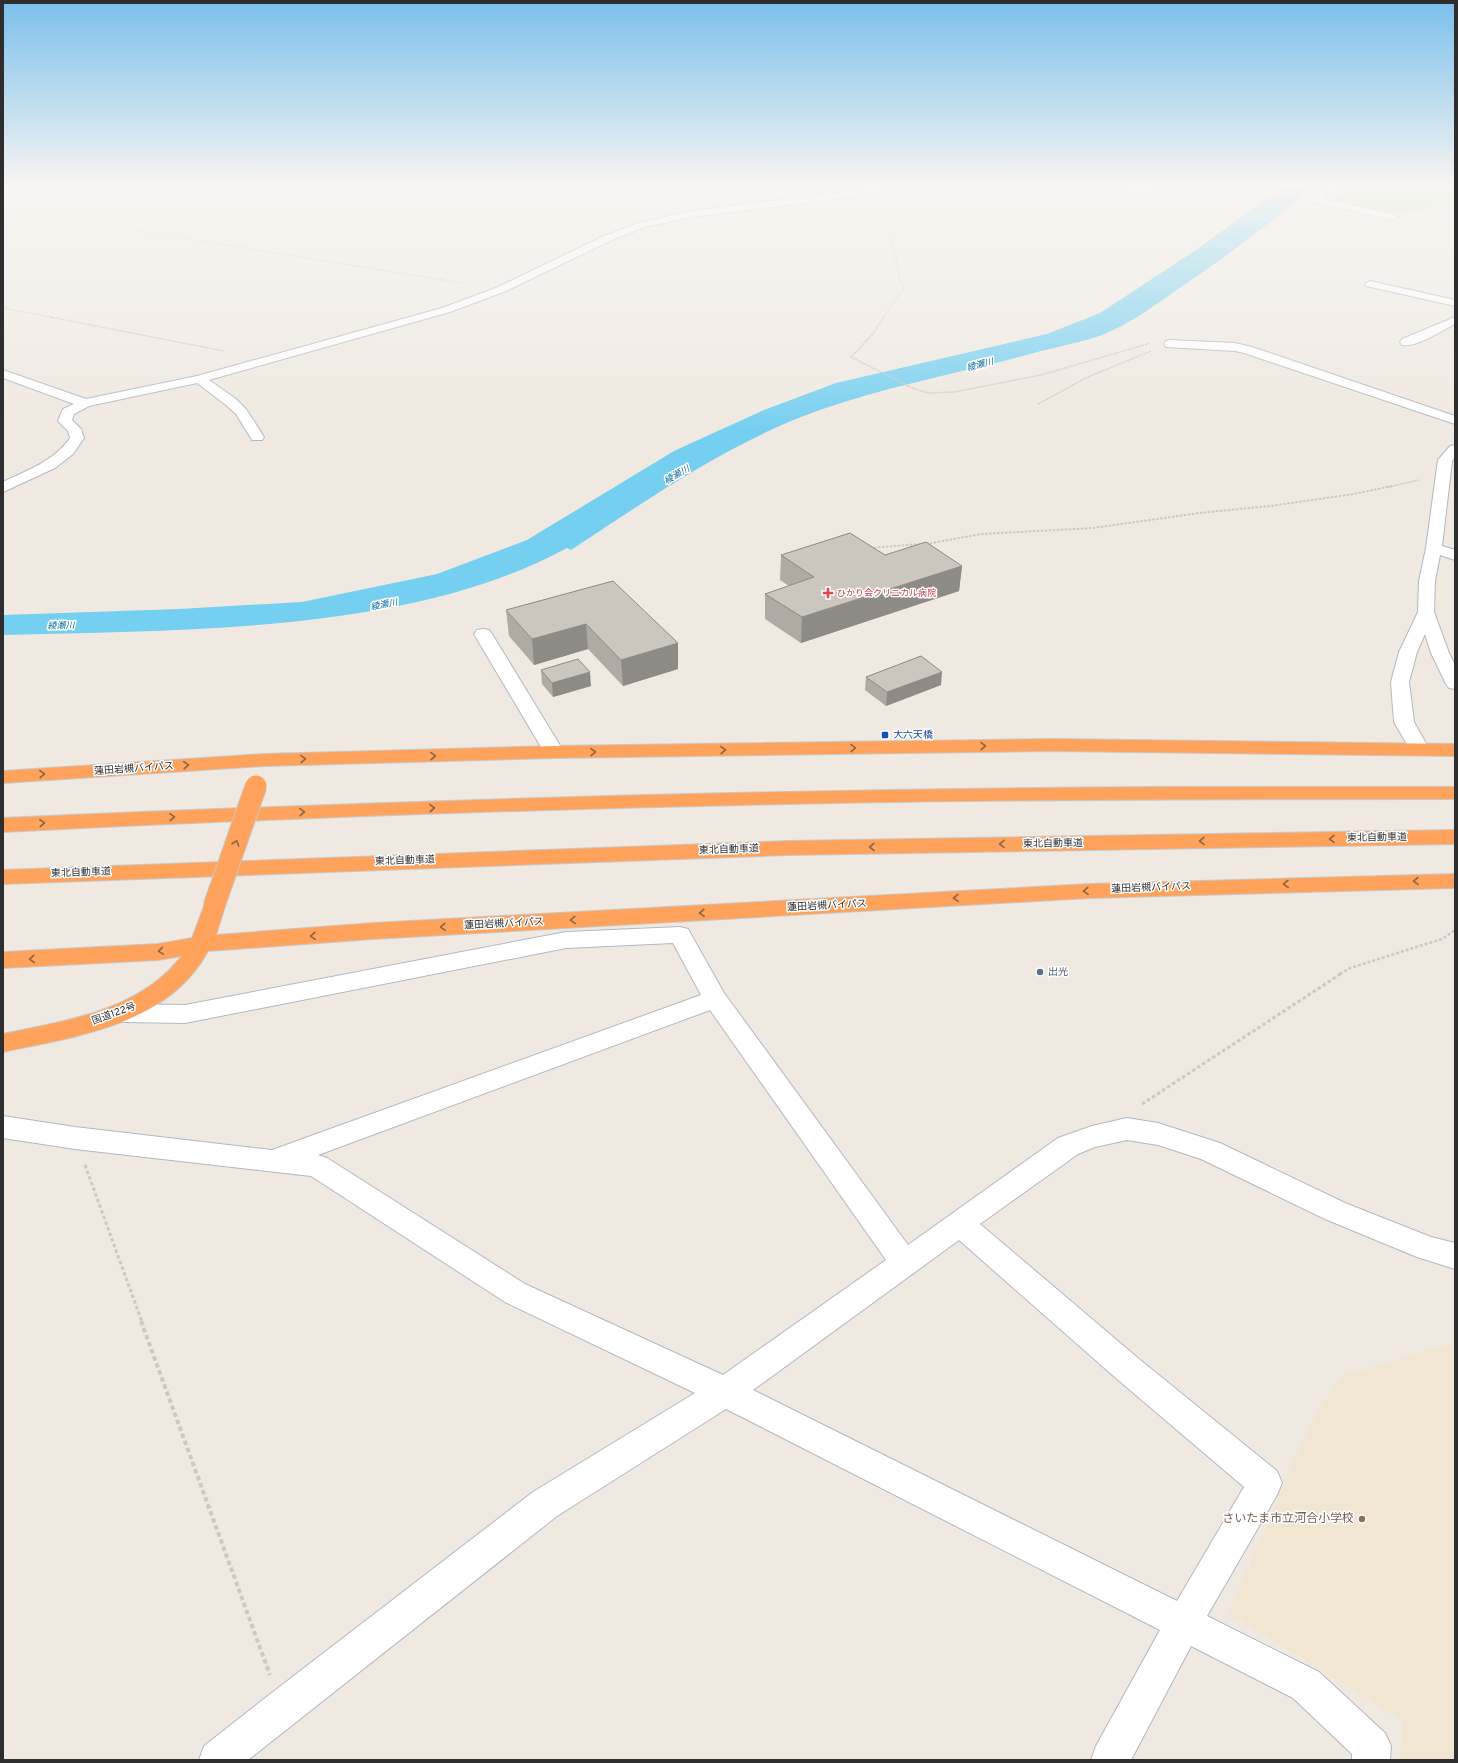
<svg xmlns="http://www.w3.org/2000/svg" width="1458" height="1763" font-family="Overpass,'Noto Sans JP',sans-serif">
  <rect width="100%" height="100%" fill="#efe9e1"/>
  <path fill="#f0e6d1" d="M1455 1342V1760H1400L1403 1721 1229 1613 1310 1425 1341 1377Z"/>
  <path fill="#b6e59e" d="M1348 185H1455V205L1390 214 1331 202Z"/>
  <path fill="#75cff0" d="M1285 185H1316C1272 222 1226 257 1178 289 1154 306 1130 324 1102 335 1083 342 1061 346 1041 351 967 372 890 385 817 411 728 443 650 498 571 550L567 548C514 577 457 594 398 606 268 632 135 631 3 635V615L179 609 302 602 437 574 527 540 674 451 764 410 836 383 1047 334 1100 313 1196 250Z"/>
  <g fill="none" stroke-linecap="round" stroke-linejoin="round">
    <g stroke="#b4b7c1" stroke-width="2">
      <g id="minor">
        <path d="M882 185H901L897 188 851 197 691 217 645 227 612 240 506 291 450 312 209 380 236 399 246 409 264 437 262 440H252L236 414 226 405 197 383 89 406 74 414 72 420 81 429 84 438 73 454 55 468 3 492V482C28 470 54 461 70 438L68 431 58 421 63 409 74 404 3 378V370L86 399 197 376 442 308 498 287 604 236 639 223 691 211 851 191Z"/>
        <path d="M1115 185C1122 185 1166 190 1169 193 1161 200 1122 192 1115 185Z"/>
        <path d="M1330 185H1340L1323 199 1393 214 1398 217 1393 220 1313 202 1311 200 1313 198Z"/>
        <path d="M1370 281 1455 300V306L1366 286 1365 284Z"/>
        <path d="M1455 317V324C1442 331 1415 348 1402 345L1400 342 1402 339Z"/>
        <path d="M1170 340 1235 343 1252 347 1455 416V424L1244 353 1235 351 1166 347 1164 344 1166 341Z"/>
        <path d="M1455 445V457L1452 461 1442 546 1455 550V560L1440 555 1435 581 1434 612 1449 653 1455 665V689L1449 688 1446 684 1431 653 1425 634 1417 652 1409 682 1414 722 1429 749 1426 753 1419 755 1412 753 1394 722 1391 682 1399 652 1418 612 1419 581 1426 548 1438 460 1450 446Z"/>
        <path d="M483 629 489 630 492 634 564 752 561 756 554 758 547 756 544 752 474 634 477 630Z"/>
        <path d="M680 927 688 929 724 993 908 1245 1058 1138 1092 1126 1127 1118 1158 1123 1220 1143 1345 1203 1431 1237 1455 1243V1269L1417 1257 1325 1219 1201 1159 1158 1145 1127 1140 1095 1147 1078 1154 980 1224 1139 1359 1277 1471 1282 1483 1277 1495 1207 1616 1319 1672 1385 1733 1391 1746 1390 1760H1352V1754L1293 1698 1191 1646 1131 1760H1091L1096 1746 1160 1630 726 1409 557 1516 248 1760H199L204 1746 269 1695 533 1492 695 1393 505 1302 311 1176 75 1149 3 1138V1116L75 1127 272 1150 701 995 673 943 566 948 185 1023 124 1022 115 1019 112 1013 115 1007 124 1004 185 1005 566 932ZM710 1010 886 1260 723 1375 525 1284 327 1158 318 1155ZM959 1240 1117 1379 1244 1487 1177 1601 753 1390Z"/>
      </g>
    </g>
    <g stroke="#c9c9c9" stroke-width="2">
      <g id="highway">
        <path d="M1052 739 1455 744V756L1052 751 554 758 264 766 3 783V771L264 754 554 746Z"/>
        <path d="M1155 787H1455V799C1248 799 1041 799 835 803 557 808 280 818 3 832V818C387 801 771 789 1155 787Z"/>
        <path d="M1455 830V844L788 855 3 884V870L788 841Z"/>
        <path d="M1455 874V888L1090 898 373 939 208 951C168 1025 77 1036 3 1052V1034C59 1022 121 1014 165 974 171 969 176 962 182 956L158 960 3 968V952L158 944 192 938 206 901 214 898 222 901 225 906 216 935 373 923 1090 884Z"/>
      </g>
    </g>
    <g stroke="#c9c9c9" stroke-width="1" stroke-dasharray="1.5 1" stroke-linecap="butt">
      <path d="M358 185 602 219"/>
      <path d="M945 185 1053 202"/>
      <path d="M3 209 462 283"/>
      <path d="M863 211 891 235 900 280 904 288 883 318"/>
      <path d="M3 308 55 318"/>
    </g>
    <g stroke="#c9c9c9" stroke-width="1.5" stroke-dasharray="2 1" stroke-linecap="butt">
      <path d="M50 317 224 351"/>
      <path d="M884 317 872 335 851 357 914 389 929 393 954 392 1041 375 1151 343"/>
      <path d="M1038 404 1086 378 1151 351"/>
      <path d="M1388 487 1419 480"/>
    </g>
    <path stroke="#c9c9c9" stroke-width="2" stroke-dasharray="2.5 1.5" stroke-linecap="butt" d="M870 548 932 543 981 534 1093 528 1199 513 1270 506 1354 494 1392 486"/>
    <path stroke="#c9c9c9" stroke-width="2.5" stroke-dasharray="3 2" stroke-linecap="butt" d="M1340 974 1350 968 1442 939 1455 930"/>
    <g stroke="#c9c9c9" stroke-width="3" stroke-dasharray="3.5 2.5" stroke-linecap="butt">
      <path d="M1142 1104 1342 973"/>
      <path d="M85 1165 142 1322"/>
    </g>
    <path stroke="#c9c9c9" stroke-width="4" stroke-dasharray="4.5 3" stroke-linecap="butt" d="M141 1321 270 1675"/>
    <use href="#minor" fill="#fff" fill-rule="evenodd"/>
    <use href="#highway" fill="#ffa35c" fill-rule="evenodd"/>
    <g stroke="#c9c9c9" stroke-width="23" stroke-linecap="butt">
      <path id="highway-bridge" d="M214 906 256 786"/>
    </g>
    <use href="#highway-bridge" stroke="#ffa35c" stroke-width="21"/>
  </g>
  <g fill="#afaba4">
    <path d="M781 555H885L962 566 959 591 801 643 765 619V594L789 586 780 580Z"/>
    <path d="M613 581 678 669 623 686 588 649 534 665 509 636 506 610Z"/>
    <path d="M541 670 591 686 553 697 542 684Z"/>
    <path d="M866 677 941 685 886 706 865 690Z"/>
  </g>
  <g fill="#8e8b86">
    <path d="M962 566 959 591 801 643 802 617Z"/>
    <path d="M586 624 588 649 534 665 532 639Z"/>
    <path d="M678 643V669L623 686 621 660Z"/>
    <path d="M590 672 591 686 553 697 552 683Z"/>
    <path d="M942 672 941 685 886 706 887 692Z"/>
  </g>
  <g fill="#cbc7bf" stroke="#8e8b86">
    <path d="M850 533 885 555 926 542 962 566 802 617 765 594 814 577 781 555Z"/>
    <path d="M613 581 678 643 621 660 586 624 532 639 506 610Z"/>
    <path d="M921 656 942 672 887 692 866 677Z"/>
    <path d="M578 659 590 672 552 683 541 670Z"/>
  </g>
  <defs><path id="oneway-chevron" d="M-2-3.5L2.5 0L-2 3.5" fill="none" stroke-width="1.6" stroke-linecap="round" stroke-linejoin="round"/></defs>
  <g stroke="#8c6343">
    <use href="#oneway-chevron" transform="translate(983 746) rotate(-1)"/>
    <use href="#oneway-chevron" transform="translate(853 748) rotate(-1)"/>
    <use href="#oneway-chevron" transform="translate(723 750) rotate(-1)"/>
    <use href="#oneway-chevron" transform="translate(593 752) rotate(-1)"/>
    <use href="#oneway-chevron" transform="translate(433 756) rotate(-2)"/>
    <use href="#oneway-chevron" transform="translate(303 759) rotate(-2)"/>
    <use href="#oneway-chevron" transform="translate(186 765) rotate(-4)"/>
    <use href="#oneway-chevron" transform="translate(42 774) rotate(-4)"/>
    <use href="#oneway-chevron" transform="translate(432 808) rotate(-2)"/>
    <use href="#oneway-chevron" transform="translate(302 812) rotate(-2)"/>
    <use href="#oneway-chevron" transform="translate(172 817) rotate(-3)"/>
    <use href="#oneway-chevron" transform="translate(42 823) rotate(-3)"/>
    <use href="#oneway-chevron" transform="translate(1332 839) rotate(179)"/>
    <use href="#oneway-chevron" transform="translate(1202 841) rotate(179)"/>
    <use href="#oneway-chevron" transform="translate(236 843) rotate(-71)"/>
    <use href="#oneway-chevron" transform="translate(1002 844) rotate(179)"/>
    <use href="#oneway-chevron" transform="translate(872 847) rotate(179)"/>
    <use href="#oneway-chevron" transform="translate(1416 881) rotate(179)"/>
    <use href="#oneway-chevron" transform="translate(1286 884) rotate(178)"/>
    <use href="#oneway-chevron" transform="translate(1086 891) rotate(177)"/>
    <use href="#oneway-chevron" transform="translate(956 898) rotate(177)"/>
    <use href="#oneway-chevron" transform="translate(702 913) rotate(177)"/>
    <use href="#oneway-chevron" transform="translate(573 920) rotate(177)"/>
    <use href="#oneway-chevron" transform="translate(443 927) rotate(177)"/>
    <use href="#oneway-chevron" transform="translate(313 936) rotate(176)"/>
    <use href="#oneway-chevron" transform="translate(161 951) rotate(171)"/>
    <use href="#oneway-chevron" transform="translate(32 959) rotate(177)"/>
  </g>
  <linearGradient id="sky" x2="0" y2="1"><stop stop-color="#7abfeb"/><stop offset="0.43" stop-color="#f8f5f2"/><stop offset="1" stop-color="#f8f5f2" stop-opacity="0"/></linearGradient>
  <rect width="1458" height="432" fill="url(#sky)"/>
  <path fill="#e0444e" stroke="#fff" stroke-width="1.5" d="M826 587h4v4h4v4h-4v4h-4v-4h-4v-4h4z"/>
  <rect fill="#1a4fb4" stroke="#fff" stroke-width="1.5" x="881" y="731" width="8" height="8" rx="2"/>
  <circle fill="#5c6f8a" stroke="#fff" stroke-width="1.5" cx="1040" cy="972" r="4"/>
  <circle fill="#8d6e63" stroke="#fff" stroke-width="1.5" cx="1362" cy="1519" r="4"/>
  <g text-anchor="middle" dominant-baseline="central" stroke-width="3" stroke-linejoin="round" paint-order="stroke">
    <g font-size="9" font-style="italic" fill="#0d6fa3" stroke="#fff">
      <text transform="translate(980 365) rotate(-14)">綾瀬川</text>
      <text transform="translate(677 475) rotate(-30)">綾瀬川</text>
      <text transform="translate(384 605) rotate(-11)">綾瀬川</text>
      <text transform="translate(61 626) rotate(-1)">綾瀬川</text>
    </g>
    <g font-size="9" fill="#be3a42" stroke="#fff" text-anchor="start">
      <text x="837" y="593">ひかり会クリニカル病院</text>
    </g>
    <g font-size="10" fill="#164399" stroke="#fff" text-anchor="start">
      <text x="893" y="735">大六天橋</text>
    </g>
    <g font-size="10" fill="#2e2e2e" stroke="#fff">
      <text transform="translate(134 769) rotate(-4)">蓮田岩槻バイパス</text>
      <text transform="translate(1377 838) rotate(-1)">東北自動車道</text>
      <text transform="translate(1053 844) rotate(-1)">東北自動車道</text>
      <text transform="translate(729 850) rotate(-2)">東北自動車道</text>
      <text transform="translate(405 861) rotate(-2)">東北自動車道</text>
      <text transform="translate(81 873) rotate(-2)">東北自動車道</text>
      <text transform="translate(1151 888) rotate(-2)">蓮田岩槻バイパス</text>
      <text transform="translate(827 906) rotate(-3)">蓮田岩槻バイパス</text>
      <text transform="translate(504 924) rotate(-3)">蓮田岩槻バイパス</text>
      <text transform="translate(114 1014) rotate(-20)">国道122号</text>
    </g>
    <g font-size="10" fill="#4e5e75" stroke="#fff" text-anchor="start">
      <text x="1048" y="972">出光</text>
    </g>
    <g font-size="12" fill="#785e54" stroke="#fff" text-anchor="end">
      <text x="1354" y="1519">さいたま市立河合小学校</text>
    </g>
  </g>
  <rect width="1458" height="1763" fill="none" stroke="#2e2e2e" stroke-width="8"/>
</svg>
